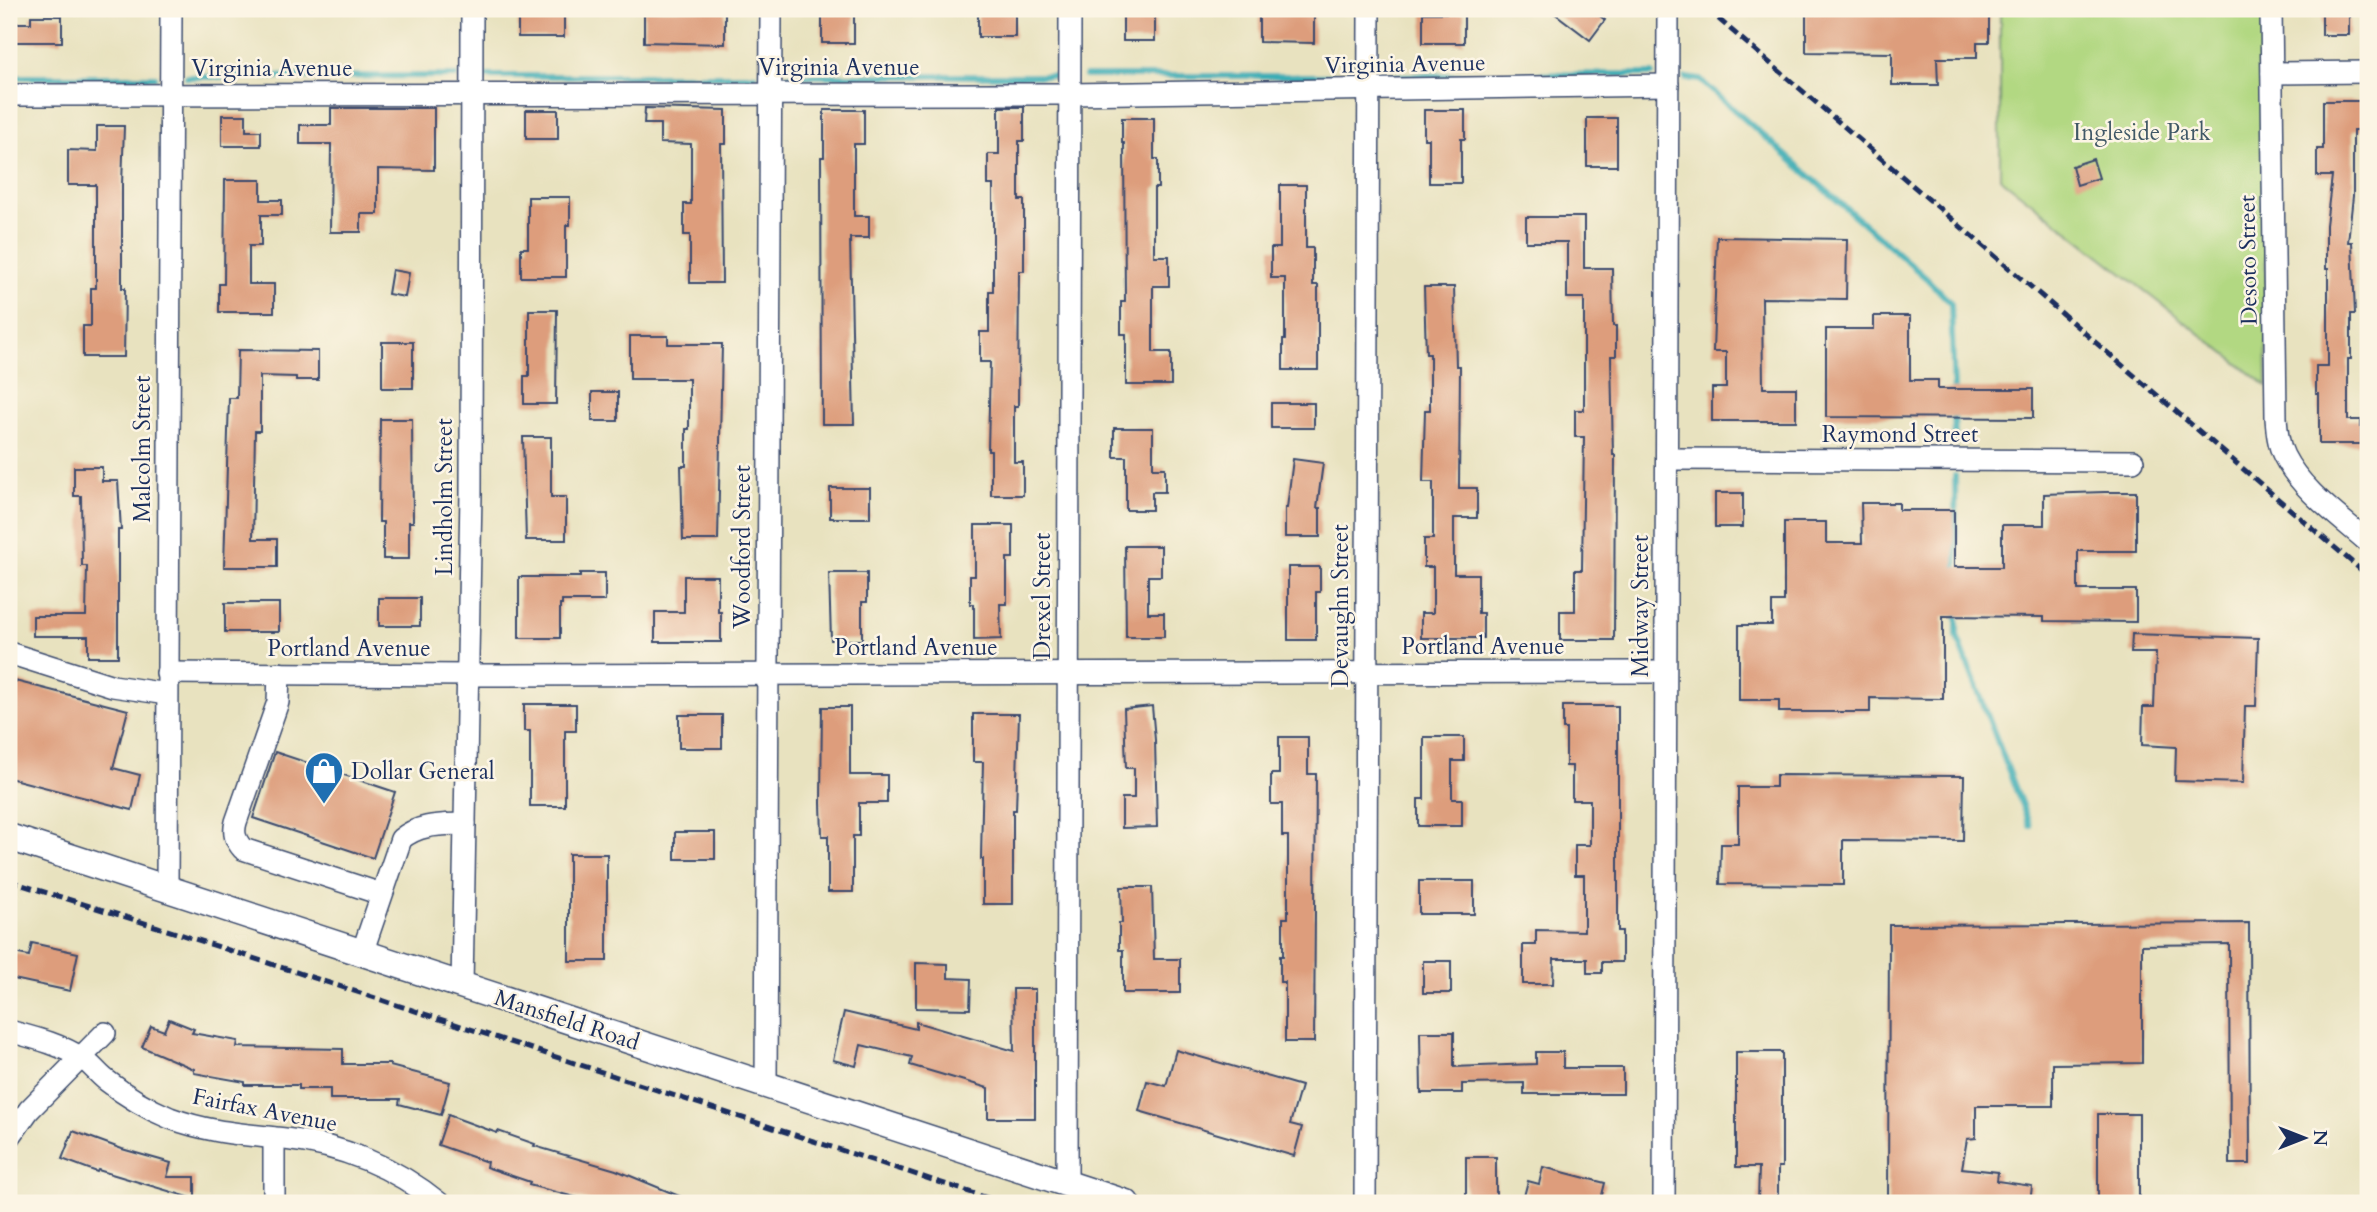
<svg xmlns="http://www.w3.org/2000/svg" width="2377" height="1212" font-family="Cardo,serif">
  <rect width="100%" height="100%" fill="#fcf5e5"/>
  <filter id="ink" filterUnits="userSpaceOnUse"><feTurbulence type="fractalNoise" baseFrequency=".0143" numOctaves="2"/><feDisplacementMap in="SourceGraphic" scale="14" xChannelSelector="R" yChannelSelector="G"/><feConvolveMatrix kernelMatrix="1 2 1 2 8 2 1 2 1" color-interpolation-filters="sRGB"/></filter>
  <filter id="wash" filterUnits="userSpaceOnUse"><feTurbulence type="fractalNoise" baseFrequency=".00686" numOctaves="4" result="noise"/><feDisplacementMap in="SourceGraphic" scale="28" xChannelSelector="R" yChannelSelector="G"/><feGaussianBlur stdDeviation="1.57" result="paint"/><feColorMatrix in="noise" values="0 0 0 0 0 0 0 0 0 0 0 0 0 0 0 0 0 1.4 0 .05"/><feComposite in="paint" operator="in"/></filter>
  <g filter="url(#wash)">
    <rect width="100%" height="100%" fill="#e8e2bf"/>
    <path fill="#b2d882" stroke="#668470" stroke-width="2" d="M2000 9H2263L2267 386 2000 178Z"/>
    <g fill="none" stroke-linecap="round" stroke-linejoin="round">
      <g stroke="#3cadb5" stroke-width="6">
        <path d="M488 76H755"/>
        <path d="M788 76H1053"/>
        <path d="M1086 76H1352"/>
        <path d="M1385 76 1652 74"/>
        <path d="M9 77H155"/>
        <path d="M187 77 455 76"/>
        <path d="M1686 78 1700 80 1926 278 1951 303 1954 396"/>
        <path d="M1954 410 1955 443"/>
        <path d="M1955 476 1956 575"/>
        <path d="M1957 611V636L2030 826"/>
      </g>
    </g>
    <g id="blocks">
      <g fill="#dd9d7b">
        <rect x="518" y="9" width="46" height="28"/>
        <path d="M644 9 725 10V44L644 42Z"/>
        <rect x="822" y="9" width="32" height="34"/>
        <rect x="978" y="9" width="37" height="28"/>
        <rect x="1123" y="9" width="32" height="32"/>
        <path d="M1549 9H1591L1605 20 1590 40Z"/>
        <path d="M1806 9H1989V42H1977V58H1937L1938 85H1892V53L1806 52Z"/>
        <rect x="2322" y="9" width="27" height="26"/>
        <path d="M1259 10H1314V43L1259 42Z"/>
        <rect x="1423" y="13" width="41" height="30"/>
        <path d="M31 16H62V42H9V23H31Z"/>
        <path d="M2323 101H2368V130H2353V196L2348 242H2352L2355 314H2351V359H2348V420H2361V444H2319V394H2316V366H2328V269H2326V225L2332 176H2317V149H2323Z"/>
        <path d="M999 107H1024V141H1019V200H1024V271H1019L1018 406H1014V462H1023V495H991V451H988L990 362H980V332H989V291H993V185H988V154H999Z"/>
        <path d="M331 108H434V170L378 169V214H361V232H330L331 144H300V125H331Z"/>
        <path d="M645 108 726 110V144H721L722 283H690V235H684V204H691V144L660 143V124H644Z"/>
        <rect x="526" y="110" width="32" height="29"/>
        <path d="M824 110H864V144H854V216H869V238H850L854 424H822L821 157H824Z"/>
        <path d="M1424 110H1465V139H1461V183H1429V139H1424Z"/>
        <path d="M222 115H246V131H261V146H222Z"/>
        <path d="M1122 118H1154V159H1158V188H1154V256H1169V286H1153V352H1171V385H1126V334H1121V302H1125L1124 143H1122Z"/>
        <rect x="1587" y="118" width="30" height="48"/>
        <path d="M97 126H124L122 185V288H125L124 357H83V326H91V288H96V185H68V150L97 151Z"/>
        <path d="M2093 159 2099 178 2077 185 2072 166Z"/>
        <path d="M225 180H261V200H282V215H261V246H249V284H274V312H219V284H224Z"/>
        <path d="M1280 185H1306V248H1313V285H1318V370H1283V340H1285V278H1271V248H1280Z"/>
        <path d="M528 197H570V225H566V277H521V248H528Z"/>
        <path d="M1526 217H1584V268H1612L1613 326H1616V356H1611L1613 455H1615L1614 640H1560V611H1575V570H1582L1584 437H1575V410H1584V298H1567V242H1526Z"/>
        <path d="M1717 237 1847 239 1846 299 1762 298 1763 388H1796V421H1712V388H1726V352H1713Z"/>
        <path d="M392 270 409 273 405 297 388 294Z"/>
        <path d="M1424 287H1454L1456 366H1460L1459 488H1477V518H1454V574H1478V613H1483V638H1421V613H1433V567H1424V539H1433V482H1423L1425 410H1430V354H1426Z"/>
        <path d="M529 310H557L556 404H524V376H529Z"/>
        <path d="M1874 316H1910V380H1938V389H2033V418L1826 417V329H1874Z"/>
        <path d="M630 336H668V344H722L718 540H683L681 466H686V429H689V379H630Z"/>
        <rect x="382" y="342" width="31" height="46"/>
        <path d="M238 350 318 351V380H296V377L260 376V431H255L253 539H277V567H224L229 398H237Z"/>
        <rect x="592" y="392" width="26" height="29"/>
        <rect x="1271" y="403" width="43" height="25"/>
        <path d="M380 419H412L413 522H409V559H383V522H379Z"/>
        <path d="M1114 428H1153V468H1165V492H1152V510H1126V457H1114Z"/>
        <path d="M523 437H551V497H566V540H526Z"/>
        <path d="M1293 459 1323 463 1317 508H1320V537H1285V508H1287Z"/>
        <path d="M74 467H102V481H118L121 530H118V657H88V636H33V616H86L87 566H82L81 496H74Z"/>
        <rect x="830" y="488" width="40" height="30"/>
        <path d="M2104 492H2136V551H2078V590H2136V622L2044 621V617L1943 616V699L1870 698V712H1779V700H1739V625H1772V602H1784V522H1826V543H1862L1861 503H1899V510H1954V567H2002V525H2044V494Z"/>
        <rect x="1715" y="493" width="28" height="34"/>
        <path d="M975 525H1013V558H1007V604H1000L1001 639 974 640V604H970V576H975Z"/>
        <path d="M1125 546H1161V576H1148V613H1164V637H1126Z"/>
        <path d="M1288 567H1320V592H1316V640H1288Z"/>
        <path d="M580 573H605V601H562V605H560V638H519V577H580Z"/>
        <path d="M829 573H867V602H862V640H831Z"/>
        <path d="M684 576H718V612H721V642H655V612H684Z"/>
        <rect x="379" y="598" width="41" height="28"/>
        <rect x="225" y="603" width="54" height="29"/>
        <path d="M2132 634 2258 638 2256 706H2245L2243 783 2175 781 2176 747 2142 745 2143 707H2154L2156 653H2131Z"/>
        <path d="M11 680 128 710 113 768 140 775 132 810 9 778V689Z"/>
        <path d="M524 704H576V731H565V806H530V731H524Z"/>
        <path d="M1152 706 1155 740 1157 827 1122 828V798H1134V768H1126L1124 709Z"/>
        <path d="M1563 706H1618V931H1622V962H1602V973H1587V959H1554L1553 984H1523V945H1536V930L1584 931V875H1575V845H1590V800H1572V766H1566V729H1563Z"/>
        <path d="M822 707H850V775H887V803H859V836H853V892H828V836H822L821 803Z"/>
        <path d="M973 714H1019L1016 810H1013V904H983V859H981L983 762H973Z"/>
        <rect x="679" y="715" width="43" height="33"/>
        <path d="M1279 737H1308V774H1316L1314 1042H1285V982H1280V956H1283V918H1288V836H1282V804H1271V774H1279Z"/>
        <path d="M1424 737H1464V761H1452V799H1462V826H1418V799H1424Z"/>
        <path d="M275 752 395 792 373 858 253 818Z"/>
        <path d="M1776 775 1964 776 1963 841 1843 840V885L1720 884 1721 844H1738V787H1776Z"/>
        <rect x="675" y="832" width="40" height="27"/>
        <rect x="569" y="854" width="38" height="107"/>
        <rect x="1419" y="881" width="55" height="33"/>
        <path d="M1121 887H1152L1154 959H1180V993H1123V950H1119V923H1122Z"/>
        <path d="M2249 923 2250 1164H2230L2229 944 2142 945V1063L2053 1064V1106H1976V1138L1967 1139 1962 1168 1998 1172 1997 1181 2032 1186 2030 1203H1888L1889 925Z"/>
        <path d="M32 943 78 953 70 991 9 978 14 953 29 956Z"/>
        <rect x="1423" y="961" width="28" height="32"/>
        <path d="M916 963 948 964V978L971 979 970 1009 916 1008Z"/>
        <path d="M1013 989H1035V1118H988V1088L910 1065 912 1057 861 1045 856 1066 833 1060 844 1012 916 1029V1022L1014 1051Z"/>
        <path d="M169 1019 194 1029 192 1033 238 1041 237 1047 343 1049V1064H390V1066L450 1082 441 1115 399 1104 400 1099H330V1089H299V1085H245V1082L194 1073V1069L142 1047 151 1026 164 1031Z"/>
        <path d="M1420 1032H1454V1067L1536 1064V1052H1563V1068H1623V1094H1524V1083L1462 1084V1093H1421Z"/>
        <path d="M1176 1050 1301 1086 1290 1124 1302 1127 1294 1156 1139 1111 1147 1081 1166 1086Z"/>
        <path d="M1736 1052H1782V1167H1778V1203H1758L1759 1167H1736Z"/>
        <rect x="2098" y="1114" width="41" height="89"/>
        <path d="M448 1115 497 1133 498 1131 535 1144 534 1146 616 1170 696 1203H597L529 1185 530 1182 486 1167 487 1162 438 1145Z"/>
        <path d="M73 1131 122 1149 171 1163 167 1177H195V1199L98 1170 97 1172 62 1159Z"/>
        <rect x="1466" y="1157" width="30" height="46"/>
        <path d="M1543 1167 1605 1183 1600 1203H1533L1523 1200 1528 1181 1539 1184Z"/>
      </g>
    </g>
  </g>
  <g filter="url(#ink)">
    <use href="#blocks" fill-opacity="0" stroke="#3a4a6d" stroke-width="2"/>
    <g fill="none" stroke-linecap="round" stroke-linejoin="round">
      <g stroke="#3a4a6d" stroke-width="24">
        <g id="minor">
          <path d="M2271 9 2276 418C2277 431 2278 444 2284 456 2301 490 2340 517 2368 542"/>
          <path d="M2272 73 2368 72"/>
          <path d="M9 95 1070 94 1668 85"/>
          <path d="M1667 459 2133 461"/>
          <path d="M9 653 113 686 167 694"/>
          <path d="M167 673 469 675 1665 672"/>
          <path d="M279 673 278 702 236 822C233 833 235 840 243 849L381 894"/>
          <path d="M167 889 171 9"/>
          <path d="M362 953 401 839C420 823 442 825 465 824"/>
          <path d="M462 986 471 493 472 9"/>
          <path d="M9 1031C35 1038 60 1044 83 1059 92 1065 98 1074 106 1080 125 1095 148 1109 170 1118 211 1133 243 1134 285 1139 341 1145 395 1167 439 1203"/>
          <path d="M766 1085 771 9"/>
          <path d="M9 1138 29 1110 105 1033"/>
          <path d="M274 1138V1203"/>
          <path d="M1067 1184 1070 9"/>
          <path d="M1365 1203 1369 9"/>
          <path d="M1664 1203 1668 9"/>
        </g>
      </g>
      <g stroke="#3a4a6d" stroke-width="29">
        <path id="major" d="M9 837 1126 1203"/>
      </g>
      <use href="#minor" stroke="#fff" stroke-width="21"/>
      <use href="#major" stroke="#fff" stroke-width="26"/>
      <g stroke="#1b2f5e" stroke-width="5" stroke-dasharray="10 5" stroke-linecap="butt">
        <path d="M1707 9 2368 576"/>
        <path d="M9 881 158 927 1003 1203"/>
      </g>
    </g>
  </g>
  <defs>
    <g id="shop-pin" transform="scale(2.0125)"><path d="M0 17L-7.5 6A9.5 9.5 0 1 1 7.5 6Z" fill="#1f6fb2" stroke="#fcf5e5"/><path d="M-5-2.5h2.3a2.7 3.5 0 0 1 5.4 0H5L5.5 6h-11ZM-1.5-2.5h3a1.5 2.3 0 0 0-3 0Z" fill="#fff"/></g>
  </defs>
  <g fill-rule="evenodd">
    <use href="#shop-pin" x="324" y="771"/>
  </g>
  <g text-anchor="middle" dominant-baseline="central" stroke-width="5" stroke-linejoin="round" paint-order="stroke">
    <g font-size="23" fill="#1b2f5e" stroke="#fcf5e5">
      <text transform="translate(1405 64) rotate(-1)">Virginia Avenue</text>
      <text x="839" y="67">Virginia Avenue</text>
      <text x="272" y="68">Virginia Avenue</text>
      <text transform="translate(2248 260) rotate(-91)">Desoto Street</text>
      <text x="1900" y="434">Raymond Street</text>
      <text transform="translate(142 449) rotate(-90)">Malcolm Street</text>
      <text transform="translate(444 497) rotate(-90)">Lindholm Street</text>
      <text transform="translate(742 547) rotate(-90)">Woodford Street</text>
      <text transform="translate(1042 596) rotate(-90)">Drexel Street</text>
      <text transform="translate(1340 606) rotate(-90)">Devaughn Street</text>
      <text transform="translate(1640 606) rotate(-90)">Midway Street</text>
      <text x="1483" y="646">Portland Avenue</text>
      <text x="916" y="647">Portland Avenue</text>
      <text x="349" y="648">Portland Avenue</text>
      <text transform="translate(567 1020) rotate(18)">Mansfield Road</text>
      <text transform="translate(265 1110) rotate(11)">Fairfax Avenue</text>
    </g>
    <g font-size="23" fill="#415967" stroke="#fcf5e5">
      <text x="2142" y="132">Ingleside Park</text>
    </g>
    <g font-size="23" fill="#1b2f5e" stroke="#fcf5e5" text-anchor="start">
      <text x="351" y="771">Dollar General</text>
    </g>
  </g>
  <rect width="2377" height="1212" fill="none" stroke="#fcf5e5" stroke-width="35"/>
  <g transform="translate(2304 1138) rotate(90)" stroke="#fcf5e5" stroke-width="5" paint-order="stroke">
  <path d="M0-5L12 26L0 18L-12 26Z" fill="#1b2f5e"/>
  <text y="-10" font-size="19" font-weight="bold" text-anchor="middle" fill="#1b2f5e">N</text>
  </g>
</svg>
